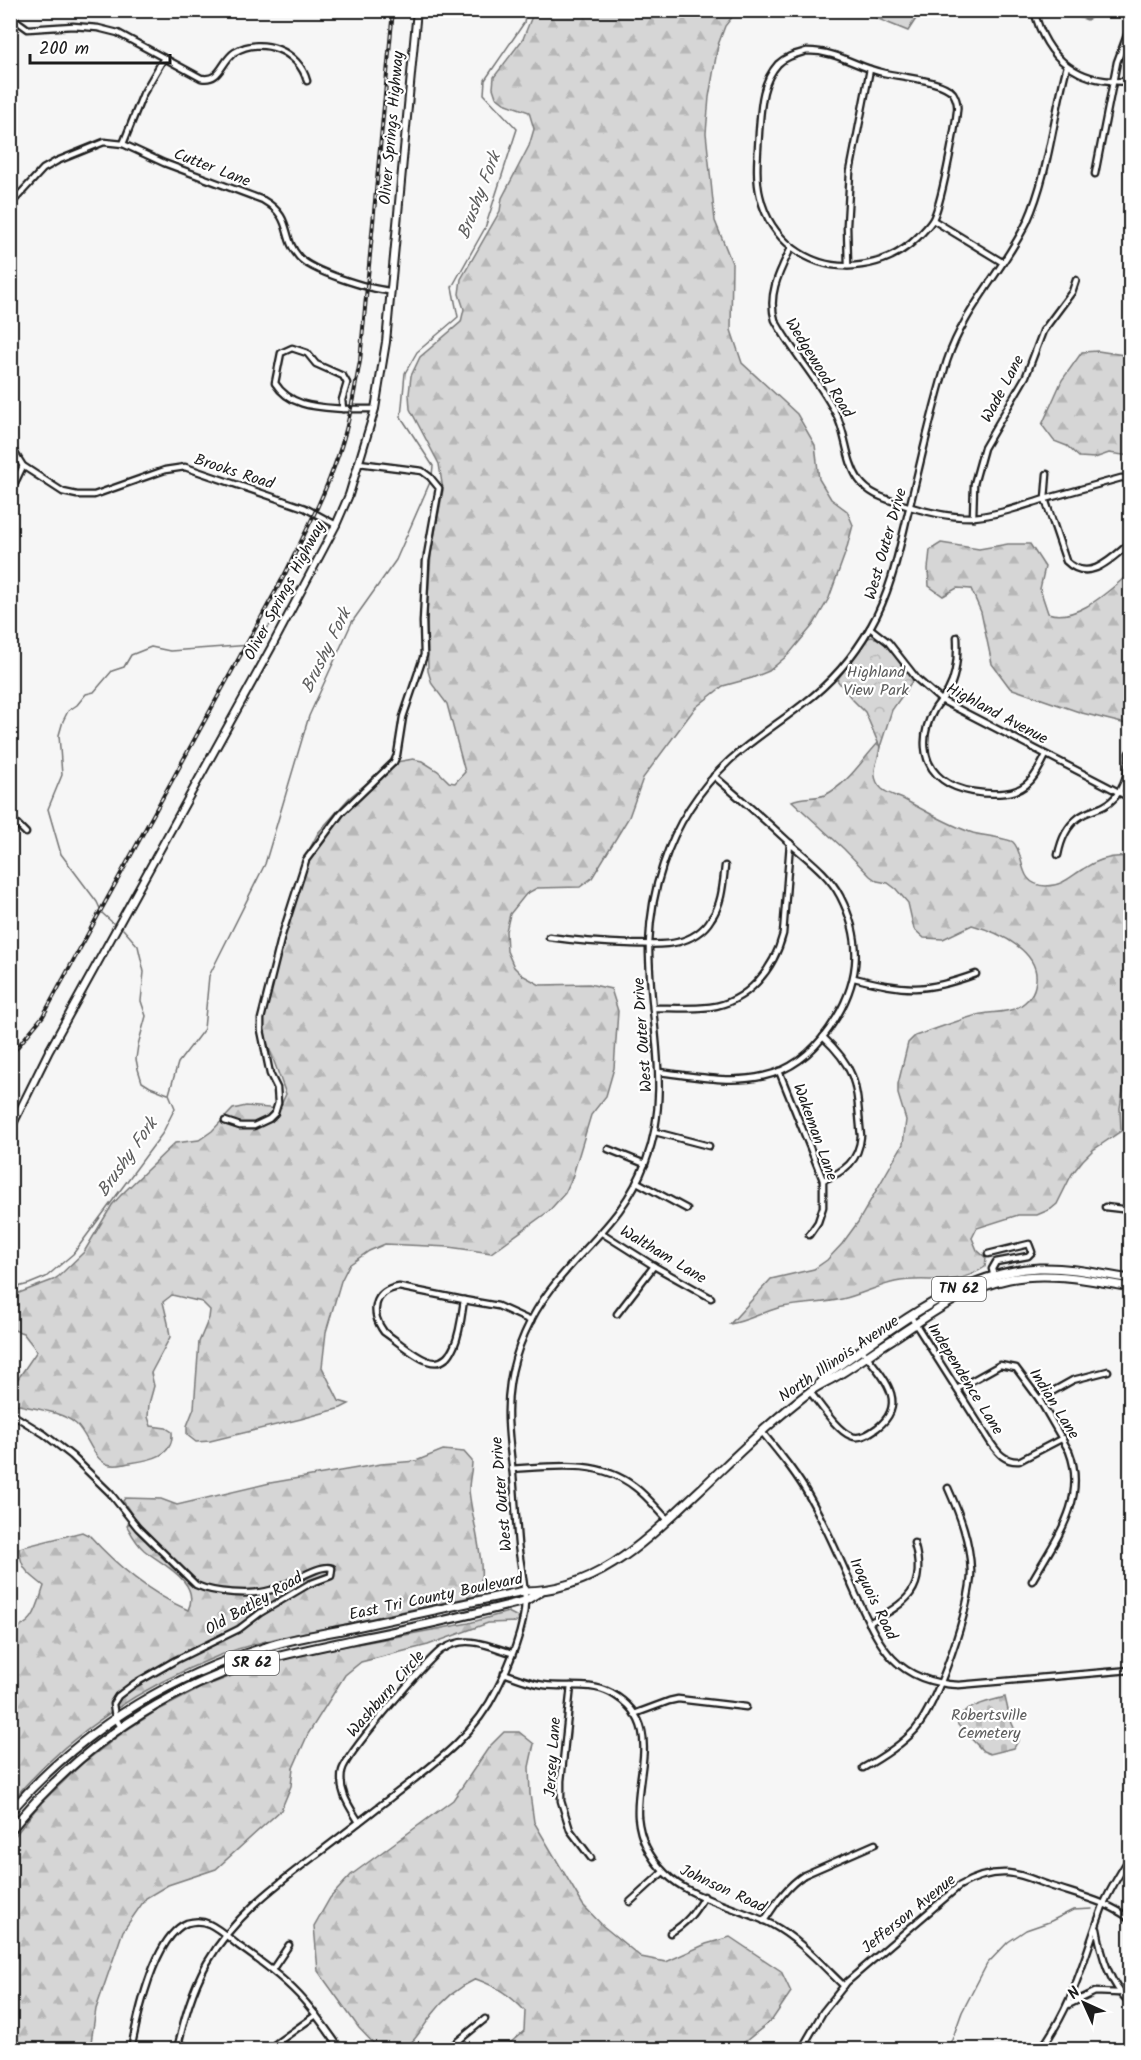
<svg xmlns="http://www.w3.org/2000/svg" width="1141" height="2060" font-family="Kalam,sans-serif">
  <defs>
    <pattern id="forest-firs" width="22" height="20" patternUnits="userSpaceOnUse" patternTransform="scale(1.5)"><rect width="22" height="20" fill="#d6d6d6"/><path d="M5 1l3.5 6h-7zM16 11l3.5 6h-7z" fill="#b7b7b7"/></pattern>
    <pattern id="cemetery-stones" width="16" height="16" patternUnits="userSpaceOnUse" patternTransform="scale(1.5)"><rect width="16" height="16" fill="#d6d6d6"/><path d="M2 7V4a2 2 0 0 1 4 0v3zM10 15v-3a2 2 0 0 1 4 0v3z" fill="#b7b7b7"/></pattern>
    <pattern id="park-crowns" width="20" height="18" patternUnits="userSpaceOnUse" patternTransform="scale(1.5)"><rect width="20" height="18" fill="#d6d6d6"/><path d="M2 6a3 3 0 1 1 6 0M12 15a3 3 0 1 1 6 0" fill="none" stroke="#b7b7b7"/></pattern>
  </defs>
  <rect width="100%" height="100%" fill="#f6f6f6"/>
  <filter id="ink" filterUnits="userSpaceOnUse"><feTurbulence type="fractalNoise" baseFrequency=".0167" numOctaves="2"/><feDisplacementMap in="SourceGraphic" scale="12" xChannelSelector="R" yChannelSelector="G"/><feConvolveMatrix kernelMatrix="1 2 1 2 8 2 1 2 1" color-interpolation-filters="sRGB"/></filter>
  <g filter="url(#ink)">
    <g fill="url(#forest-firs)" stroke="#797979" stroke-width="1.5">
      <path d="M534 11H737L725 26 718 45 709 97 706 133 715 221 732 263 731 330 742 363 797 414 815 445 819 479 831 499 847 511 853 525 846 551 829 598 814 624 789 654 769 671 752 678 723 686 695 708 643 778 629 817 592 878 580 887 537 888 526 894 510 914 506 931 507 951 514 967 522 975 540 985 589 984 611 989 618 1011 614 1068 606 1096 591 1115 572 1178 565 1193 549 1211 491 1253 449 1247 385 1244 369 1251 349 1265 341 1281 326 1332 322 1367 339 1401 349 1404 341 1408 301 1419 210 1441 196 1442 187 1435V1426L194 1408 199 1342 209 1318 210 1310 202 1302 172 1295 163 1302 168 1323 170 1337 151 1373 154 1386 149 1404 148 1417 151 1426 166 1428 172 1432C174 1457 150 1460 130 1463 123 1464 115 1467 107 1464 92 1458 88 1435 76 1424 61 1411 34 1409 15 1404L11 1398 13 1386 37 1351 23 1333 11 1329V1296L53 1280 59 1276 84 1252 112 1205 121 1195 175 1143 199 1140 212 1131 233 1109 246 1106 279 1109 286 1094 262 1029 264 1006 289 905 306 856 318 833 349 798 391 763 413 759 422 761 438 771 449 782 455 783 465 772 447 704 432 684 428 671 427 611 431 554 443 490 439 464 410 409 409 394 411 376 420 357 461 322 464 309 459 294 461 279 500 211 502 198 529 146 534 129 529 112 504 103 496 97 493 88 494 77 523 39Z"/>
      <path d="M865 11H921L908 31 876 18Z"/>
      <path d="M1070 11H1099L1097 14 1087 20 1073 15Z"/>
      <path d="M1098 351 1130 356V456L1109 453 1095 458 1079 457 1067 446 1054 441 1042 425 1062 380 1082 352Z"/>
      <path d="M941 543 979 549 1008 544H1030L1045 567 1040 589 1048 613C1077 623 1109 590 1130 573V725L1082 713 1010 688 992 664 981 612 971 589 957 588 943 596 929 586 928 569 930 550Z"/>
      <path d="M879 742C884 755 865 773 882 789 888 794 896 796 903 799 926 811 948 825 973 833 981 835 1010 839 1013 842 1026 854 1016 885 1046 886 1062 886 1070 877 1083 869 1098 859 1113 855 1130 857V1048L1120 1108 1121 1131 1093 1150 1083 1160 1072 1174 1057 1204 1051 1209 1037 1215H1018L977 1228 972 1238 977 1250 986 1258 985 1267C952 1289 929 1275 895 1282 877 1286 860 1295 842 1299 821 1304 799 1303 778 1308 761 1313 747 1321 730 1324L771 1279 814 1269 827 1260 842 1244 858 1222 903 1144 906 1120 898 1094V1084L908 1043 915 1036C936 1029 956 1021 977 1015 989 1012 1003 1013 1014 1009 1024 1005 1033 996 1035 986 1044 952 998 932 972 925L943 939 924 938 914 929 908 903 896 889 888 883 877 881 870 876 844 849 792 801C803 796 814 799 825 795 849 783 861 761 879 742Z"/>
      <path d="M443 1450 464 1452 472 1461C472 1471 469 1480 469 1489 470 1514 491 1577 476 1596 431 1605 386 1615 342 1625 300 1633 257 1641 218 1656 138 1688 66 1736 11 1802V1629C35 1626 37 1606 44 1586 28 1573 21 1570 19 1548L82 1532 90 1536C116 1565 151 1594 188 1610 202 1582 161 1564 144 1550 136 1543 132 1535 127 1526L133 1516 123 1501 125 1498 161 1499 177 1505 270 1483 381 1464 416 1461Z"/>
      <path d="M508 1612 518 1617 519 1622 488 1623 428 1645 361 1662 345 1675 308 1734 293 1768 291 1786 281 1810 216 1869 168 1885 146 1898 123 1931 96 2009 90 2049H11L10 1842 40 1804 82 1764 125 1731 153 1713 201 1688 239 1673 294 1656 469 1623Z"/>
      <path d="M504 1732H519L534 1744 529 1767 530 1794 534 1822 583 1905 603 1926 641 1957 666 1962 706 1944 730 1937 781 1971 791 1992 772 2020 736 2049H503L524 2031 525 2011C509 1994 497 1987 476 1979 459 1987 443 2000 432 2015 423 2026 414 2046 399 2049 393 2050 385 2049 379 2049L359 2028 318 1971 314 1926 330 1898 351 1875 453 1800 489 1747Z"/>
    </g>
    <path fill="url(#cemetery-stones)" stroke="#797979" stroke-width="1.5" d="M1005 1697 1010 1719 1019 1739 1014 1748 990 1754 983 1751 958 1725 957 1720C965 1706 990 1701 1005 1697Z"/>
    <path fill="url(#park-crowns)" stroke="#797979" stroke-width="1.5" d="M872 637C890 641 903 666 913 680L892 710 880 747 865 712 852 699 837 680 868 638Z"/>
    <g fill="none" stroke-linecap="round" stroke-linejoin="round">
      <g stroke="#727272" stroke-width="1.5">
        <path d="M432 475 433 466 401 417 405 373 417 352 458 317 452 287 485 228 517 129 484 94 485 80 524 23 526 10"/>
        <path d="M113 923 102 913 97 902 61 854 48 809 62 775 59 735 63 721 68 711 77 705 86 694 94 692 112 671 124 667 131 655 151 647 170 651 251 645 272 623"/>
        <path d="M123 929 138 946 144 972 141 1001 146 1016 138 1045 136 1059 138 1069 142 1082 150 1087 168 1094"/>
        <path d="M10 1289 29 1284 46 1277 73 1254 162 1134 175 1108 169 1094 178 1063 204 1029 209 976 265 864 309 716 352 622 396 560 431 480"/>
        <path d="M944 2050 952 2040 962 2012 987 1964 1008 1942 1026 1930 1049 1922 1073 1910 1092 1909"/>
      </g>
      <g stroke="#1c1c1c" stroke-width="9">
        <g id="minor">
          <path d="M1034 10C1046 60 1080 85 1130 81"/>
          <path d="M10 16 28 29 73 26 98 28 118 33 201 78C221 82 221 61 235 52 262 36 299 51 307 81"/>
          <path d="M807 51C839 51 855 67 884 73 900 77 943 80 953 93 956 98 958 105 957 111 955 130 941 207 932 221 928 227 922 233 917 238 899 256 878 264 853 266 808 269 770 239 760 196 755 176 758 153 759 132 761 108 761 83 778 64 786 56 797 54 807 51Z"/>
          <path d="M123 144 143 94 164 58"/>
          <path d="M1095 174 1117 62 1130 27"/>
          <path d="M10 205 43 169 57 161 104 142 123 144 164 163 263 200C294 218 281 237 299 257 312 272 370 289 390 291"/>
          <path d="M933 220 1002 262"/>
          <path d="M791 248C780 271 767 294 775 320 792 352 818 379 835 412 847 433 845 460 859 480 869 494 883 498 898 503 922 511 948 518 974 517 998 515 1022 506 1045 499L1047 474"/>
          <path d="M848 266 847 225 850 172 870 69"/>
          <path d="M292 348 307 353 316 364 343 376 347 383 342 400 343 409C317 407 290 407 275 383L281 353Z"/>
          <path d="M343 409H375"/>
          <path d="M10 445 23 466 63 492 77 495H94L165 470 185 467 305 508 336 525"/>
          <path d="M1130 478H1121L1045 499 1066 561C1089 584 1112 558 1130 543"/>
          <path d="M10 493 23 466"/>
          <path d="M973 517 974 484 984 448 1026 376 1043 331 1072 292 1076 280"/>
          <path d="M870 628 888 642 917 679 941 700 1130 798"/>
          <path d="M957 637C958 655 957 675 948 691 944 698 938 703 934 710 921 733 920 763 943 780 959 792 986 795 1005 793 1028 791 1037 774 1046 755"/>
          <path d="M10 817 26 833"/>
          <path d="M1058 855C1061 840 1066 827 1078 818 1085 812 1096 810 1104 806 1122 797 1130 771 1129 753"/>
          <path d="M549 937C577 941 604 943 632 944 647 944 663 946 678 942 691 939 704 931 711 919 722 904 723 884 725 866"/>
          <path d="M854 978C906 991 924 993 976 974"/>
          <path d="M653 1008C672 1008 692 1009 710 1007 748 1002 774 969 783 934L790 843"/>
          <path d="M779 1071 823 1180V1207L818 1222 809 1235"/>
          <path d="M659 1072C693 1076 730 1084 764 1076 792 1070 813 1052 829 1029 859 986 865 944 840 896 829 875 810 861 793 846 767 822 741 799 714 776"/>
          <path d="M225 1121 240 1126H254L269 1119 275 1113 278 1103 277 1088 270 1074 261 1030V1019L282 935 306 860 341 813 394 762 397 755 403 717 424 655 423 622 426 561 439 488 430 477 422 471 359 463"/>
          <path d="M655 1132 709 1146"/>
          <path d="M608 1149 645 1164"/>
          <path d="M823 1180C844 1172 859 1161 861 1136 856 1090 860 1071 823 1037"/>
          <path d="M637 1182 687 1209"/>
          <path d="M1105 1207 1130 1210"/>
          <path d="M602 1233 654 1266 711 1298"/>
          <path d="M988 1254 1029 1244 1032 1252 1028 1256 996 1262 992 1269 994 1277"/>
          <path d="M399 1287 464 1300C461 1318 458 1371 428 1361 415 1357 396 1340 384 1332 370 1313 373 1291 399 1287Z"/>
          <path d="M464 1300 498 1306 531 1321"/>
          <path d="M617 1314 654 1266"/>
          <path d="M911 1317 991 1443C998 1453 1005 1462 1019 1461L1063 1438"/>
          <path d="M957 1389 1000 1365 1016 1368 1039 1399 1069 1451C1088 1500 1055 1540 1032 1581"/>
          <path d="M810 1392C820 1404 837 1431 851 1436 860 1440 870 1433 877 1428 911 1402 880 1374 862 1350"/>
          <path d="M1039 1399 1073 1380 1108 1371"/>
          <path d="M10 1413 44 1434 72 1456 110 1493 138 1528 196 1585C214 1593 251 1596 271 1590 288 1586 319 1563 332 1568L331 1576 309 1584 260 1613 239 1629 176 1660 134 1684 118 1696 113 1704 115 1717 121 1727"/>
          <path d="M762 1432C779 1453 797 1474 810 1498 827 1528 841 1561 855 1593 879 1645 894 1682 959 1685L1130 1670"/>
          <path d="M512 1469C554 1466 600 1459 635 1487 647 1496 657 1509 668 1520"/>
          <path d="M869 1623C906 1603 928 1590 914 1543"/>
          <path d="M504 1673C517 1678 530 1683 544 1685 566 1688 590 1682 611 1693 665 1723 635 1771 638 1817 640 1839 649 1857 665 1873 690 1899 738 1907 771 1924 799 1939 821 1964 844 1986"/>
          <path d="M571 1686 561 1781V1801L570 1830 591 1858"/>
          <path d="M634 1714 669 1701 678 1699 746 1707"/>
          <path d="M863 1768C881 1758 901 1745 915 1730 937 1705 972 1604 971 1571 970 1541 960 1515 948 1488"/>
          <path d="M359 1822C349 1806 338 1791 342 1771 345 1755 425 1663 441 1650 445 1648 450 1645 454 1644 472 1637 494 1648 512 1653"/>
          <path d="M630 1902 663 1872"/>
          <path d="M764 1921C776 1903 786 1887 804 1875L875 1844"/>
          <path d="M1097 1929C1102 1957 1109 1983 1130 2003"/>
          <path d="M670 1933C686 1924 695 1912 704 1896"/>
          <path d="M272 1970 289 1945"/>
          <path d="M1068 2005 1095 1992 1119 1993"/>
          <path d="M178 2044 201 2050"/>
          <path d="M131 2050C137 2018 154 1936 187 1923 194 1921 203 1921 209 1924 220 1929 230 1939 239 1946 260 1961 281 1976 299 1995 315 2012 328 2031 341 2050"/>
          <path d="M177 2050C184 2019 192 1990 207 1963 233 1918 272 1888 312 1858 343 1835 373 1811 403 1788 441 1759 476 1732 497 1689 509 1666 525 1627 525 1601 525 1582 520 1563 518 1544 516 1521 515 1498 513 1475 510 1445 505 1414 510 1383 515 1350 530 1316 551 1289 586 1243 624 1220 646 1161 673 1090 648 1017 649 944 650 918 654 891 663 865 676 825 699 789 730 760 753 739 779 723 803 704 831 683 854 656 871 626 890 593 898 555 907 517 920 466 931 412 947 361 964 309 1003 271 1027 222 1049 173 1053 118 1067 66"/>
          <path d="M267 2050 316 2015"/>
          <path d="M447 2050 485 2019"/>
          <path d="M801 2050 823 2012 847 1982 959 1886C974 1877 990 1872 1008 1873 1022 1874 1036 1881 1048 1885 1076 1895 1107 1901 1130 1919"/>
          <path d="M1040 2050C1074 2005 1084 1957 1103 1906 1110 1889 1121 1872 1130 1857"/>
        </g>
      </g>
      <g stroke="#1c1c1c" stroke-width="10">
        <path id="major" d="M10 1130 49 1051 271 648 336 525 349 495 375 409 386 342 417 10"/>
      </g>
      <g stroke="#1c1c1c" stroke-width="11">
        <g id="highway">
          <path d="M819 1384 827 1374C889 1331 961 1271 1039 1268 1070 1267 1100 1274 1130 1279"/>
          <path d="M10 1812C80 1731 165 1678 266 1647 293 1638 323 1634 351 1628 408 1616 466 1603 524 1591 601 1591 651 1535 703 1487 739 1453 773 1419 812 1390 821 1384 831 1380 840 1374 858 1363 875 1350 893 1339 929 1315 965 1288 1009 1279 1051 1271 1090 1280 1130 1287"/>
          <path d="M10 1831C70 1757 147 1700 237 1668 276 1655 316 1648 356 1639 413 1628 469 1615 525 1601L541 1591"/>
        </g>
      </g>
      <use href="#minor" stroke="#fff" stroke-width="4.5"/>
      <use href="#major" stroke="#fff" stroke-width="6"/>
      <use href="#highway" stroke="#fff" stroke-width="7"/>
      <g stroke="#1c1c1c" stroke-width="4">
        <path id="rail" d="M10 1056 43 1016 285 574C304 535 324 497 338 456 349 425 354 393 360 361L393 10"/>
      </g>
      <use href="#rail" stroke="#fff" stroke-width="1.5" stroke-dasharray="4.5" stroke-linecap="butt"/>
    </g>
  </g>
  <g text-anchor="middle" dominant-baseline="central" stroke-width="4.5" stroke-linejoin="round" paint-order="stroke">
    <g fill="#fff" stroke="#606060" stroke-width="1.5">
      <rect x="932" y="1277" width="54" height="24" rx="4.5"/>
      <rect x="225" y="1651" width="54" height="24" rx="4.5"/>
    </g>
    <g font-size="15" font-weight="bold" fill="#1c1c1c">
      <text x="959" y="1289">TN 62</text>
      <text x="252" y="1663">SR 62</text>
    </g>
    <g font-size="16" fill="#1c1c1c" stroke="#fff">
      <text transform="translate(392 128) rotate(-85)">Oliver Springs Highway</text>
      <text transform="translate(212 168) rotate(21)">Cutter Lane</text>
      <text transform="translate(819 368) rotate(58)">Wedgewood Road</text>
      <text transform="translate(1003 389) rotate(-62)">Wade Lane</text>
      <text transform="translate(234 472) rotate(18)">Brooks Road</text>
      <text transform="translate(886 544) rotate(-74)">West Outer Drive</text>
      <text transform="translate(285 591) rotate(-62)">Oliver Springs Highway</text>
      <text transform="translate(997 714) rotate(28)">Highland Avenue</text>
      <text transform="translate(643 1035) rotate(-94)">West Outer Drive</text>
      <text transform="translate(815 1132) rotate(70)">Wakeman Lane</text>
      <text transform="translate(663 1255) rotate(31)">Waltham Lane</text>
      <text transform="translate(839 1359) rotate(-34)">North Illinois Avenue</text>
      <text transform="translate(965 1379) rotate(58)">Independence Lane</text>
      <text transform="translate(1054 1404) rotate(58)">Indian Lane</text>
      <text transform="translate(502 1494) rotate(-95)">West Outer Drive</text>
      <text transform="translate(436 1597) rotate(-12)">East Tri County Boulevard</text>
      <text transform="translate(873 1599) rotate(64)">Iroquois Road</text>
      <text transform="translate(254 1604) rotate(-30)">Old Batley Road</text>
      <text transform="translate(386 1694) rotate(-49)">Washburn Circle</text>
      <text transform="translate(553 1757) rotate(-86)">Jersey Lane</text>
      <text transform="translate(723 1889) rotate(25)">Johnson Road</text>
      <text transform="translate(909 1914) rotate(-39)">Jefferson Avenue</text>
    </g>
    <g font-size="16" fill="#5d5d5d" stroke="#fff">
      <text x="876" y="672">Highland<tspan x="876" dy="18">View Park</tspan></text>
      <text x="989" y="1715">Robertsville<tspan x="989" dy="18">Cemetery</tspan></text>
    </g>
    <g font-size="18" font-style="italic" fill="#5d5d5d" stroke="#fff">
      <text transform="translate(480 196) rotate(-69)">Brushy Fork</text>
      <text transform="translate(327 651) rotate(-64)">Brushy Fork</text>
      <text transform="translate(128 1158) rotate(-55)">Brushy Fork</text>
    </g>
  </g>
  <rect width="1141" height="2060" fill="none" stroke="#fff" stroke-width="36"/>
  <rect x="18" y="18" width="1105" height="2024" fill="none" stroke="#1c1c1c" stroke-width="2" filter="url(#ink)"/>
  <g transform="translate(1084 2003) rotate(315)" stroke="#ffffff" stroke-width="4.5" paint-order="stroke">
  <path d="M0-4.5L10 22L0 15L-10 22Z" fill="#1c1c1c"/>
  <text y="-9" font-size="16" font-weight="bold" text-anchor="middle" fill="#1c1c1c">N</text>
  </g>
  <path d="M30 54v9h140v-9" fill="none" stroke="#1c1c1c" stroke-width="3"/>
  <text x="39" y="54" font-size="18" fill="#1c1c1c" stroke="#ffffff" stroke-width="4.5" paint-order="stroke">200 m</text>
</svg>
